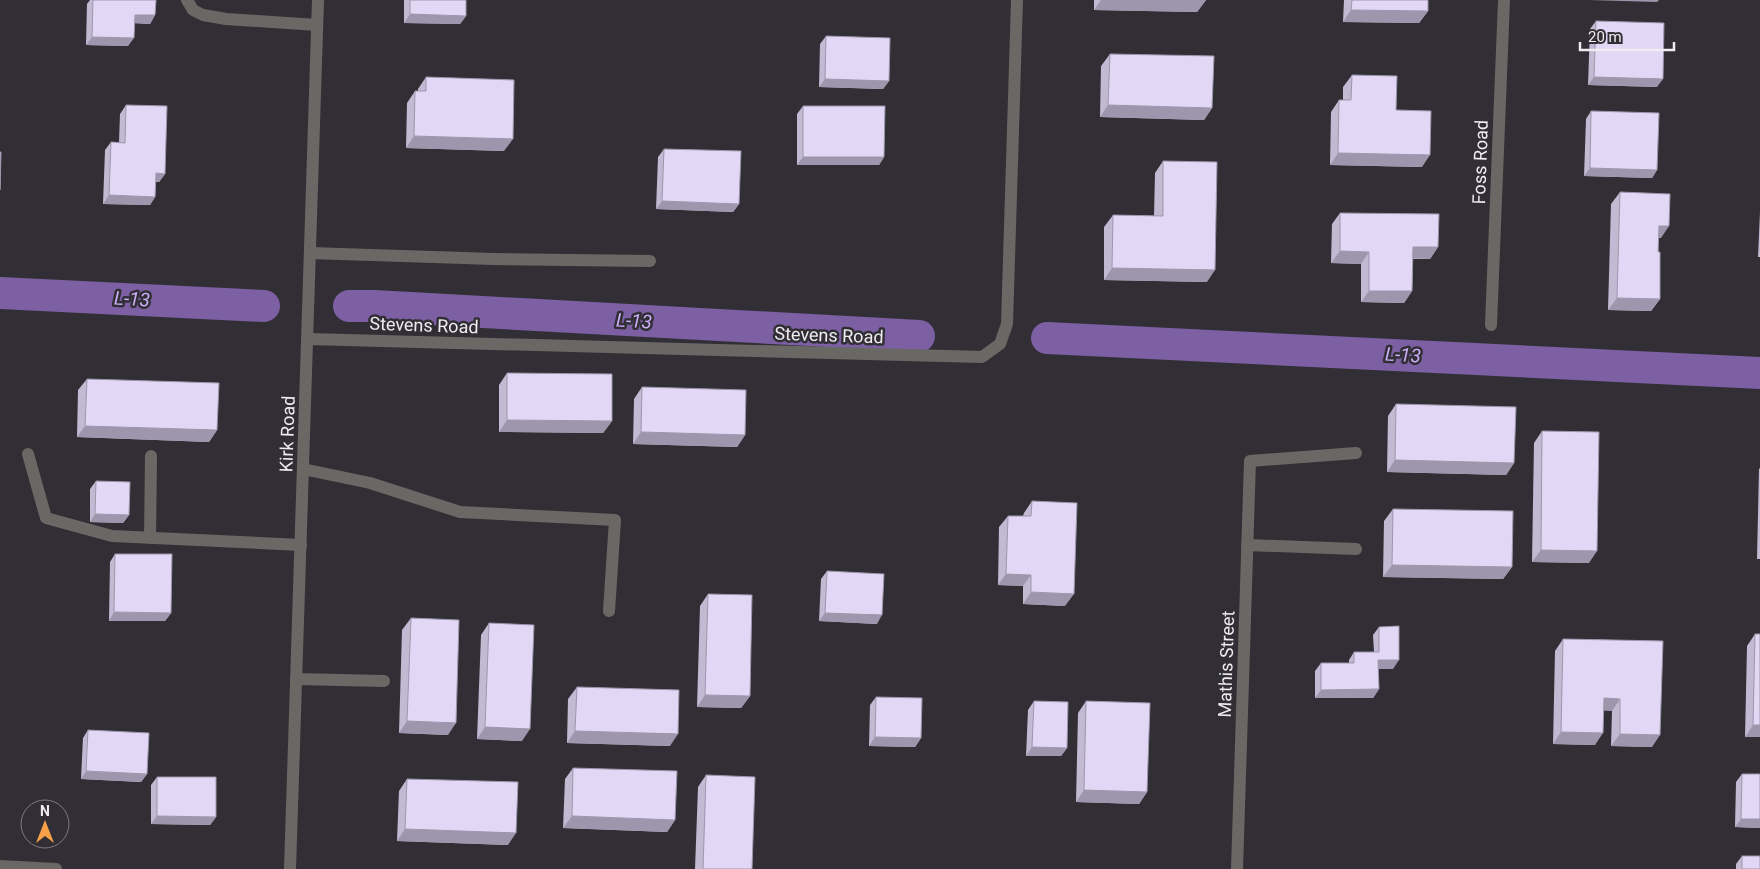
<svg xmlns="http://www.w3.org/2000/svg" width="1760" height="869" font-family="Roboto,sans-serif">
  <rect width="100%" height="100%" fill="#312f35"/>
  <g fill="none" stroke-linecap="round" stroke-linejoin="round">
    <g stroke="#7c60a3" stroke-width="32">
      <path d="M0 293 264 306"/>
      <path d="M349 306H374L919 336"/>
      <path d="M1047 338 1760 373"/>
    </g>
    <g stroke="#6a6865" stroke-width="12">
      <path d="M187 0 193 10 203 15 226 19 317 25"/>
      <path d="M310 253 494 259 650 261"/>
      <path d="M1491 325 1504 0"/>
      <path d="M308 339 982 357 1000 344 1007 324 1017 0"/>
      <path d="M28 454 46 518 112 536 301 545"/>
      <path d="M303 469 370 483 460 512 615 520 609 611"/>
      <path d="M150 538 151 456"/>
      <path d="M1247 545 1356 549"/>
      <path d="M296 679 384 681"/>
      <path d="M0 866 56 869"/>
      <path d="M290 869 318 0"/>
      <path d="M1237 869 1250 461 1356 453"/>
    </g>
  </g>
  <g fill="#c2b9d3">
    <path d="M90 0H156L155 15 150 24 135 23 128 46 86 45 87 4Z"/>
    <path d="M404 0H466V16L460 24 404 23Z"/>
    <path d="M1094 0H1206L1197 12 1094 10Z"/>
    <path d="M1344 0H1428V11L1419 23 1343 22Z"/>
    <path d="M1596 21 1657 87 1588 85 1590 29Z"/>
    <path d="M826 36 889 81 883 89 819 87 820 44Z"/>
    <path d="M1110 54 1212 108 1204 120 1100 117 1101 66Z"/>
    <path d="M1352 75 1396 110 1422 167 1330 165 1331 112 1339 100H1343V87Z"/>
    <path d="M426 77 504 151 406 148 407 103 415 91H418V89Z"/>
    <path d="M126 105 165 174 159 182H156L155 197 150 205 103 204 105 150 111 142H119L120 114Z"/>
    <path d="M803 106 884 157 879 165H797V114Z"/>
    <path d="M1591 111 1657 170 1652 178 1584 176 1586 119Z"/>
    <path d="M664 149 739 204 733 212 656 209 658 157Z"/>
    <path d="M1163 161 1207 282 1104 280V227L1113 215 1154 216 1155 173Z"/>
    <path d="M1620 192 1661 238H1658L1660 299 1651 311 1608 310 1611 204Z"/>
    <path d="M1760 212V257H1758Z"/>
    <path d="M1340 213 1438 247 1430 259H1413L1412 291 1404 303 1361 302V264L1331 263 1332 224Z"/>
    <path d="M507 373 612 421 603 433 499 432V385Z"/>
    <path d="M87 379 217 430 209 442 77 437 78 390Z"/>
    <path d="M642 387 745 435 737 447 633 444 634 399Z"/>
    <path d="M1396 404 1514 463 1506 475 1387 472 1388 416Z"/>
    <path d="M1542 431 1589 563 1532 562 1534 443Z"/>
    <path d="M1760 468V559H1757L1759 469Z"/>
    <path d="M96 481 129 515 123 523 90 522V489Z"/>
    <path d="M1032 501 1065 606 1023 604V586L998 585 999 527 1008 516H1023L1024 513Z"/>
    <path d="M1393 509 1512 567 1503 579 1383 577 1384 521Z"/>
    <path d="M115 554 171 613 165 621H109L110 562Z"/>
    <path d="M827 571 877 624 819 621 821 579Z"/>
    <path d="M708 594 750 696 741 708 697 707 700 606Z"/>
    <path d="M411 618 448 735 399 733 402 630Z"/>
    <path d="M489 623 522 741 477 739 481 635Z"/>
    <path d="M1379 627 1393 669H1378L1379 689 1373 698H1315V671L1321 663H1349V660L1354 652H1374L1373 635Z"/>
    <path d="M1755 634H1760V737H1745L1747 646Z"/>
    <path d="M1563 639 1663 641 1652 747 1611 746 1612 711 1604 710 1595 745 1553 744 1555 651Z"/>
    <path d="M577 687 670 746 567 743 568 699Z"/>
    <path d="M876 697 921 738 915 747 869 746 870 705Z"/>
    <path d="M1034 701 1067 748 1061 756H1026L1028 710Z"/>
    <path d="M1086 701 1147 792 1139 804 1076 802 1078 713Z"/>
    <path d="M88 730 147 774 141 782 81 779 83 738Z"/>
    <path d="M573 768 675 820 667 832 563 828 565 779Z"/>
    <path d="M1742 774H1760V828L1735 827 1736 782Z"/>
    <path d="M706 775 752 869H695L698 787Z"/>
    <path d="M157 777 216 817 210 825 151 824V785Z"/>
    <path d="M407 779 508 845 397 841 399 791Z"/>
    <path d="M1742 856 1760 869H1736V864Z"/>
  </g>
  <g fill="#9e96ac">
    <path d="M1101 0H1206L1197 12 1094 10Z"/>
    <path d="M1589 0H1659L1657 2Z"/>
    <path d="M1351 10 1428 11 1419 23 1343 22Z"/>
    <path d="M410 14 466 16 460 24 404 23Z"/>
    <path d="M135 15H155L150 24 129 23Z"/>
    <path d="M92 37 134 38 128 46 86 45Z"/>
    <path d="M1594 77 1663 79 1657 87 1588 85Z"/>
    <path d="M825 79 889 81 883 89 819 87Z"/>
    <path d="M1108 105 1212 108 1204 120 1100 117Z"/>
    <path d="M414 136 513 139 504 151 406 148Z"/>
    <path d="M1338 153 1430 155 1422 167 1330 165Z"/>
    <path d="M803 157H884L879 165H797Z"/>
    <path d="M1590 168 1657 170 1652 178 1584 176Z"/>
    <path d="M156 173 165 174 159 182 150 181Z"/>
    <path d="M109 195 155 197 150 205 103 204Z"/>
    <path d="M662 201 739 204 733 212 656 209Z"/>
    <path d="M1659 226H1669L1661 238H1650Z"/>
    <path d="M1413 247H1438L1430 259 1405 258Z"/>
    <path d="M1340 251 1369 252 1361 264 1331 263Z"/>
    <path d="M1112 268 1215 270 1207 282 1104 280Z"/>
    <path d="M1369 291H1412L1404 303 1361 302Z"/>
    <path d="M1617 298 1660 299 1651 311 1608 310Z"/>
    <path d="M507 420 612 421 603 433 499 432Z"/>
    <path d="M85 426 217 430 209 442 77 437Z"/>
    <path d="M641 432 745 435 737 447 633 444Z"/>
    <path d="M1395 460 1514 463 1506 475 1387 472Z"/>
    <path d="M95 514 129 515 123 523 90 522Z"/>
    <path d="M1541 550 1597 551 1589 563 1532 562Z"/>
    <path d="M1392 565 1512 567 1503 579 1383 577Z"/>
    <path d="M1006 574 1031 575 1023 586 998 585Z"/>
    <path d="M1031 592 1074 594 1065 606 1023 604Z"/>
    <path d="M114 612 171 613 165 621H109Z"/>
    <path d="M825 613 882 615 877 624 819 621Z"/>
    <path d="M1378 660H1399L1393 669H1372Z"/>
    <path d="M1379 689 1373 698H1315L1321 690Z"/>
    <path d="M705 695 750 696 741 708 697 707Z"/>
    <path d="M1604 698 1620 699 1612 711 1595 710Z"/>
    <path d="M407 721 456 723 448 735 399 733Z"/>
    <path d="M1753 725H1760V737H1745Z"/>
    <path d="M485 727 530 729 522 741 477 739Z"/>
    <path d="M575 731 678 734 670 746 567 743Z"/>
    <path d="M1561 732 1603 733 1595 745 1553 744Z"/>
    <path d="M1620 734 1660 735 1652 747 1611 746Z"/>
    <path d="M875 737 921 738 915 747 869 746Z"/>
    <path d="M1032 747 1067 748 1061 756H1026Z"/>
    <path d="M86 771 147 774 141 782 81 779Z"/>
    <path d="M1084 790 1147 792 1139 804 1076 802Z"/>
    <path d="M157 816 216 817 210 825 151 824Z"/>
    <path d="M572 816 675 820 667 832 563 828Z"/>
    <path d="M1741 819H1760V828L1735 827Z"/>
    <path d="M405 829 516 833 508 845 397 841Z"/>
  </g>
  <g fill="#e2d7f5" stroke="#9e96ac">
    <path d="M93 0H156L155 15H135L134 38 92 37Z"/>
    <path d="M410 0H466V16L410 14Z"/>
    <path d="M1352 0H1428V11L1351 10Z"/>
    <path d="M1596 21 1664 23 1663 79 1594 77Z"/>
    <path d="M826 36 890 38 889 81 825 79Z"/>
    <path d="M1110 54 1214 56 1212 108 1108 105Z"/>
    <path d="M1352 75 1397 76 1396 110 1431 111 1430 155 1338 153 1339 100H1351Z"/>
    <path d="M426 77 514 80 513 139 414 136 415 91H426Z"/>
    <path d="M126 105 167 106 165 174 156 173 155 197 109 195 111 142 125 143Z"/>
    <path d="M803 106H885L884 157H803Z"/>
    <path d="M1591 111 1659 113 1657 170 1590 168Z"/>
    <path d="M664 149 741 151 739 204 662 201Z"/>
    <path d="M0 152H1L0 190Z"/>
    <path d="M1163 161 1217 162 1215 270 1112 268 1113 215 1163 216Z"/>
    <path d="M1620 192 1670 194 1669 226H1659L1658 252H1660V299L1617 298Z"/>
    <path d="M1340 213 1439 214 1438 247H1413L1412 291H1369V252L1340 251Z"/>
    <path d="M507 373 612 374V421L507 420Z"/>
    <path d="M87 379 219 383 217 430 85 426Z"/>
    <path d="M642 387 746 390 745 435 641 432Z"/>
    <path d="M1396 404 1516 407 1514 463 1395 460Z"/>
    <path d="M1542 431 1599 432 1597 551 1541 550Z"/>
    <path d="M96 481 130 482 129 515 95 514Z"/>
    <path d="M1032 501 1077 503 1074 594 1031 592V575L1006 574 1008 516H1031Z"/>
    <path d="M1393 509 1513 511 1512 567 1392 565Z"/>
    <path d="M115 554H172L171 613 114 612Z"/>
    <path d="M827 571 884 574 882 615 825 613Z"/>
    <path d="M708 594 752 595 750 696 705 695Z"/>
    <path d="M411 618 459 620 456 723 407 721Z"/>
    <path d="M489 623 534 625 530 729 485 727Z"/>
    <path d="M1399 626V660H1378L1379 689 1321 690V663H1354V652H1379V627Z"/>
    <path d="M1755 634H1760V725H1753Z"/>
    <path d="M1563 639 1663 641 1660 735 1620 734V699L1604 698 1603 733 1561 732Z"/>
    <path d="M577 687 679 690 678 734 575 731Z"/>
    <path d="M876 697 922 698 921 738 875 737Z"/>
    <path d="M1034 701 1068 702 1067 748 1032 747Z"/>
    <path d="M1086 701 1150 703 1147 792 1084 790Z"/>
    <path d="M88 730 149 733 147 774 86 771Z"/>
    <path d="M573 768 677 771 675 820 572 816Z"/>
    <path d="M1742 774H1760V819H1741Z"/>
    <path d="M706 775 755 777 752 869H703Z"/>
    <path d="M157 777H216V817L157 816Z"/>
    <path d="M407 779 518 782 516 833 405 829Z"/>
    <rect x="1742" y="856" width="18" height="13"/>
  </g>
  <g text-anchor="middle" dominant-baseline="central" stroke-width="5" stroke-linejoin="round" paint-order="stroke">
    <g font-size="18" fill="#eeecf0" stroke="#312f35">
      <text transform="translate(1480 162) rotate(-88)">Foss Road</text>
      <text transform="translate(424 325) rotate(2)">Stevens Road</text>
      <text transform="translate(829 335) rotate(2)">Stevens Road</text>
      <text transform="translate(287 434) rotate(-88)">Kirk Road</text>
      <text transform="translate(1226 664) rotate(-88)">Mathis Street</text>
    </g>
    <g font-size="19" font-style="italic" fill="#cdaffa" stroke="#312f35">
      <text transform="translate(132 299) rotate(3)">L-13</text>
      <text transform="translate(634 321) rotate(3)">L-13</text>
      <text transform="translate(1403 355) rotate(3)">L-13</text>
    </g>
  </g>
  <g transform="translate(45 824)"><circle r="24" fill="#312f35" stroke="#7d7b80"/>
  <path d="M0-4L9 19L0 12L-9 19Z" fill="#f7a148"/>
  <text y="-8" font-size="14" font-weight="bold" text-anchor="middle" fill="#eeecf0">N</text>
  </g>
  <path d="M1580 42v8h94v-8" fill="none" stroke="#eeecf0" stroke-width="2.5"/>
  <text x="1588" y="42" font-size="15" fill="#eeecf0" stroke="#312f35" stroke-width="4" paint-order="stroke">20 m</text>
</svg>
